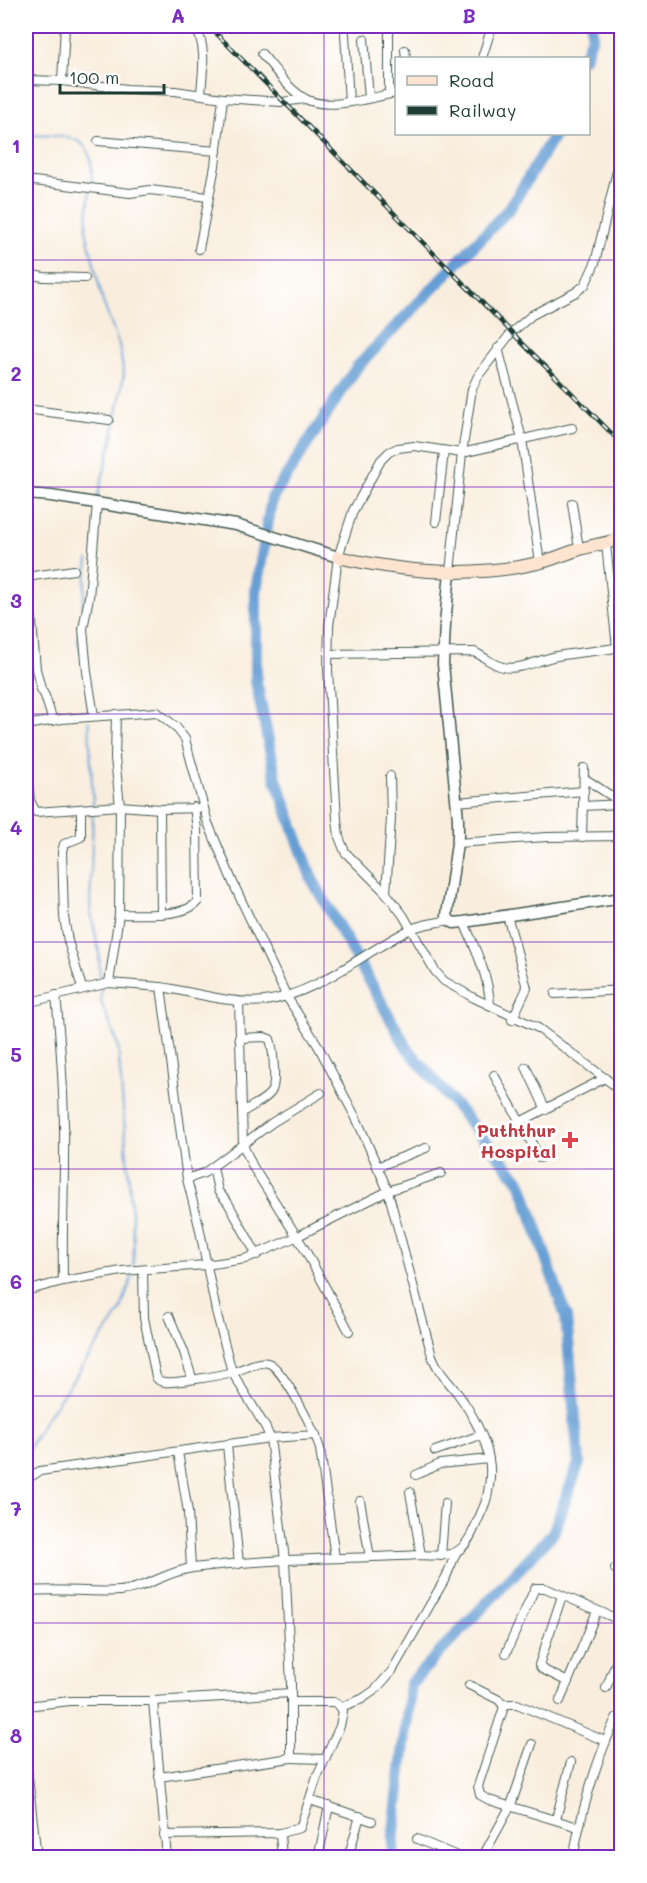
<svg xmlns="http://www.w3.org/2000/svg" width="647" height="1883" font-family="Mali,sans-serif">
  <rect width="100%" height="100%" fill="#fff"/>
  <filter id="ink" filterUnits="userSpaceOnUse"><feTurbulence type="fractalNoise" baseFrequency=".0167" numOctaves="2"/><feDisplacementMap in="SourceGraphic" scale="12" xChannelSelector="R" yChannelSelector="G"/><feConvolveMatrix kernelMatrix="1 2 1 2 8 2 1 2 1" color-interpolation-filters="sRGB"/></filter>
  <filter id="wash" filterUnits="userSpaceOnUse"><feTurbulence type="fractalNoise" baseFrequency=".008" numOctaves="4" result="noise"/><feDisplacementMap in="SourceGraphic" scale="24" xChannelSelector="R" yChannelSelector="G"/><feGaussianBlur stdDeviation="1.35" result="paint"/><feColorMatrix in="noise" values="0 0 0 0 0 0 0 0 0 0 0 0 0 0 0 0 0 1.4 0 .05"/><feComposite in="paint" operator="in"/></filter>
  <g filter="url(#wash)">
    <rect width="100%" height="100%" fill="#f9eede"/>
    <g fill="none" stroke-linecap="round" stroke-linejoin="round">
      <g stroke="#659ed4" stroke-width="2">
        <path d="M26 135C68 136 98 132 91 186"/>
        <path d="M90 191 86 230 103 302 119 345 124 374 112 441 97 498"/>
        <path d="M81 620 88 560"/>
        <path d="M79 632 78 641 81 653"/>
        <path d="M87 697 89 715"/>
        <path d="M89 721 93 805"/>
        <path d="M93 811 90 908 99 952 100 981"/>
        <path d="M101 987V1001L118 1045 134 1243 133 1268"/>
        <path d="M26 1453 43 1423 120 1312 133 1274"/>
      </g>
      <g stroke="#659ed4" stroke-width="12">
        <path d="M584 58 592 36V26"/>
        <path d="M393 1858 394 1832 411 1683 553 1533 579 1463 566 1317 521 1183 407 1048 312 879 276 779 256 681V590L272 498 357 367 510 208 555 134"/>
      </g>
    </g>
  </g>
  <g filter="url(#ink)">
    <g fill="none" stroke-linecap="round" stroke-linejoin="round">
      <g stroke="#40584e" stroke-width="10">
        <g id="minor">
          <path d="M195 26C207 47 203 69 201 93"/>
          <path d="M345 34 349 102"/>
          <path d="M364 39 369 98"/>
          <path d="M405 50 406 58"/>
          <path d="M262 54C275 69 287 88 304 98 326 112 372 97 396 93"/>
          <path d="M482 58 492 26"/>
          <path d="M26 80 62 81 127 89 175 91 223 98 282 102 305 99"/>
          <path d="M62 81 65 26"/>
          <path d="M389 94V26"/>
          <path d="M98 141 217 151"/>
          <path d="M26 180 130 193 150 190 208 197"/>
          <path d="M611 197 622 203"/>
          <path d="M199 249 215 166 223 98"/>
          <path d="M26 274 44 277 85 278"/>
          <path d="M498 348 522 439 540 563"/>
          <path d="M26 409 109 420"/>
          <path d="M572 428 462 453 414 446 398 448 389 452 381 460 353 511 338 557 329 626 328 670 337 819 339 837 345 852 386 893 403 915 435 971 444 981 474 998 538 1028 622 1091"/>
          <path d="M618 483 622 494"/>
          <path d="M572 503 579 549"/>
          <path d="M436 522 444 451"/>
          <path d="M606 544 617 648"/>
          <path d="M450 572 462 453 472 389 478 376 511 333 532 315 576 292 585 285 595 263 622 150"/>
          <path d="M28 576 36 669 41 689 45 696 53 721"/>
          <path d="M26 577 74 570"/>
          <path d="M328 654 474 652C484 656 492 665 503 667 520 671 540 659 557 656 578 652 600 651 622 647"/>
          <path d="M94 716 87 672 83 629 89 597 97 503"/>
          <path d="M26 725 62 719 157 712 176 727 185 739 208 823 234 885 287 997 317 1044 358 1122 388 1191 432 1356C440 1375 446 1378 458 1394 470 1410 487 1440 489 1460 491 1469 490 1482 488 1492 487 1502 481 1513 477 1522 464 1555 454 1557 421 1555 345 1559 268 1558 193 1568 167 1571 145 1589 120 1591 89 1593 59 1588 28 1591"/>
          <path d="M26 758 30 801 36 812 120 806 160 809 204 808"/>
          <path d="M584 778 622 803"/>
          <path d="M457 802 584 791"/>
          <path d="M583 806 622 804"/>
          <path d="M160 809 161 914"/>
          <path d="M81 810V837L64 844 62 851 64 917 68 941 82 988"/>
          <path d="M582 837 584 768"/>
          <path d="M457 843 547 837 622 836"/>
          <path d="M386 893 391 818 390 776"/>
          <path d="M119 914C138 914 186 918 198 901L197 829 194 807"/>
          <path d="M507 915 527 988 512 1020"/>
          <path d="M464 922C475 949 489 976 490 1005"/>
          <path d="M109 983 119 914 120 806 115 758 116 714"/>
          <path d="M161 987C192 992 234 1005 265 1001 319 993 361 954 409 930 420 924 436 923 449 920"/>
          <path d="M555 994 622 990"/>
          <path d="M56 995C61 1048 65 1103 64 1156 64 1198 62 1239 63 1281"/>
          <path d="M239 1002 243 1145 253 1167 304 1248 349 1331"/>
          <path d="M26 1003 109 983 161 987 187 1179 199 1226 216 1311 232 1372 266 1428 270 1438 285 1560 291 1684V1758L159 1777"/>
          <path d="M239 1038 264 1037 270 1039C273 1048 277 1085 271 1092 266 1100 251 1106 243 1112"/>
          <path d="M526 1067 546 1110"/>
          <path d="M494 1075 540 1158"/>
          <path d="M520 1122 605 1078"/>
          <path d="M213 1167 218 1191 228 1203 257 1255"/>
          <path d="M377 1167 426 1148"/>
          <path d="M187 1179 204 1173 273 1122 321 1093"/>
          <path d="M143 1270 144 1318 156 1377C159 1381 159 1381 164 1382 174 1384 220 1375 233 1372 242 1370 258 1360 268 1363 283 1367 316 1434 320 1449L335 1558"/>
          <path d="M26 1291 63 1281 122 1271 206 1265 245 1259 296 1237 388 1191 441 1173"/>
          <path d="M169 1316 184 1352 192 1378"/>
          <path d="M227 1445 239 1564"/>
          <path d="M435 1451 481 1435"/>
          <path d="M178 1452 188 1512 191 1568"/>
          <path d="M416 1475 440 1464 489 1459"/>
          <path d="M26 1482 30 1477 40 1471 270 1438 316 1435"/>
          <path d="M410 1492 421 1555"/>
          <path d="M360 1501 370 1557"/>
          <path d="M441 1556 445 1503"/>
          <path d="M26 1567 28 1591 26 1593"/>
          <path d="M615 1569 622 1572"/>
          <path d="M562 1596 539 1665 542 1669 568 1682"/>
          <path d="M506 1653 535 1588H545L622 1621"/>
          <path d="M469 1685 499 1700 504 1707 478 1786 480 1795 489 1800 578 1827"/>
          <path d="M606 1688 622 1648"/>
          <path d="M153 1701 167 1858"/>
          <path d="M560 1701 597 1611"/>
          <path d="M503 1704H517L605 1741"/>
          <path d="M26 1706 70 1701H153L291 1693"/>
          <path d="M341 1707 362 1699 375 1690 392 1671 446 1577 456 1553"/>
          <path d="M291 1758 324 1759"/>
          <path d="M26 1759 37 1858"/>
          <path d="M310 1800 372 1821"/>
          <path d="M556 1819 571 1762"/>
          <path d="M280 1833 282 1858"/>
          <path d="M164 1835 280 1833 300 1828 317 1777 340 1726 343 1711 337 1703 333 1702H291"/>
          <path d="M417 1839 462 1858"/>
          <path d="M318 1858 329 1806"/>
          <path d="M348 1858 360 1816"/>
          <path d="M482 1858 511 1805 532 1744"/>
          <path d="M573 1858C582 1809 595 1763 616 1718"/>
        </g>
      </g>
      <g stroke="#40584e" stroke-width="13">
        <g id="tertiary">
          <path d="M26 494 51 496 236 525 338 557"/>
          <path d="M450 572 445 624 443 664 458 819V836L447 915 449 920 454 923 464 922 622 898"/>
        </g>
      </g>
      <g stroke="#40584e" stroke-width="14">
        <path id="secondary" d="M338 557C402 572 474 578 538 563 552 560 564 554 577 550 592 545 607 544 622 538"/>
      </g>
      <use href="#minor" stroke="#fff" stroke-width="8"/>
      <use href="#tertiary" stroke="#fff" stroke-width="10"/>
      <use href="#secondary" stroke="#fde4d1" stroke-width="12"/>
      <g stroke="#1f3d34" stroke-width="4.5">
        <path id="rail" d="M209 26 622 444"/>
      </g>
      <use href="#rail" stroke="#fff" stroke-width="2" stroke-dasharray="7" stroke-linecap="butt"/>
    </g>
  </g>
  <path fill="none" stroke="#7b2cbf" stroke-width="1.5" stroke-opacity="0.55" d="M324 26V1858M26 260H622M26 487H622M26 714H622M26 942H622M26 1169H622M26 1396H622M26 1623H622"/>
  <path fill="#e0444e" stroke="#fff" stroke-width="2" d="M567 1131h6v6h6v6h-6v6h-6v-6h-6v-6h6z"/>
  <g text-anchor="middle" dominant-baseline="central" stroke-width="6" stroke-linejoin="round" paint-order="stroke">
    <g font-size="18" font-weight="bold" fill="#be3a42" stroke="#fff" text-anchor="end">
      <text x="556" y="1130">Puththur<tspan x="556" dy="21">Hospital</tspan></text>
    </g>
  </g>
  <rect width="647" height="1883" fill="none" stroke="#fff" stroke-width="66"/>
  <rect x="395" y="57" width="195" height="78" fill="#ffffff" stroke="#a5b1ae" stroke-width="1.5"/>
  <rect x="407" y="76" width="30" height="9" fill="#fde4d1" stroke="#a5b1ae" stroke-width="1.5"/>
  <text x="449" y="87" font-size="18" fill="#1f3d34">Road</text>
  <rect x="407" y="106" width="30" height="9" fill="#1f3d34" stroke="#a5b1ae" stroke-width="1.5"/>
  <text x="449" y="117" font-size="18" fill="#1f3d34">Railway</text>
  <path d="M60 84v9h104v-9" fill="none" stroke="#1f3d34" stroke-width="3"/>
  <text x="69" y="84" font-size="18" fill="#1f3d34" stroke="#ffffff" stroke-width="4.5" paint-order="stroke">100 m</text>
  <rect x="33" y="33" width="581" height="1817" fill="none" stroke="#7b2cbf" stroke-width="2"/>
  <g font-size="20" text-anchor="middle" font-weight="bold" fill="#7b2cbf">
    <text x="178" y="23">A</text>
    <text x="469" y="23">B</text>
    <text x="16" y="153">1</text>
    <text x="16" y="381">2</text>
    <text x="16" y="608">3</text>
    <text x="16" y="835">4</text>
    <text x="16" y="1062">5</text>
    <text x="16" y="1289">6</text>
    <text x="16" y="1516">7</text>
    <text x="16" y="1743">8</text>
  </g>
</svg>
